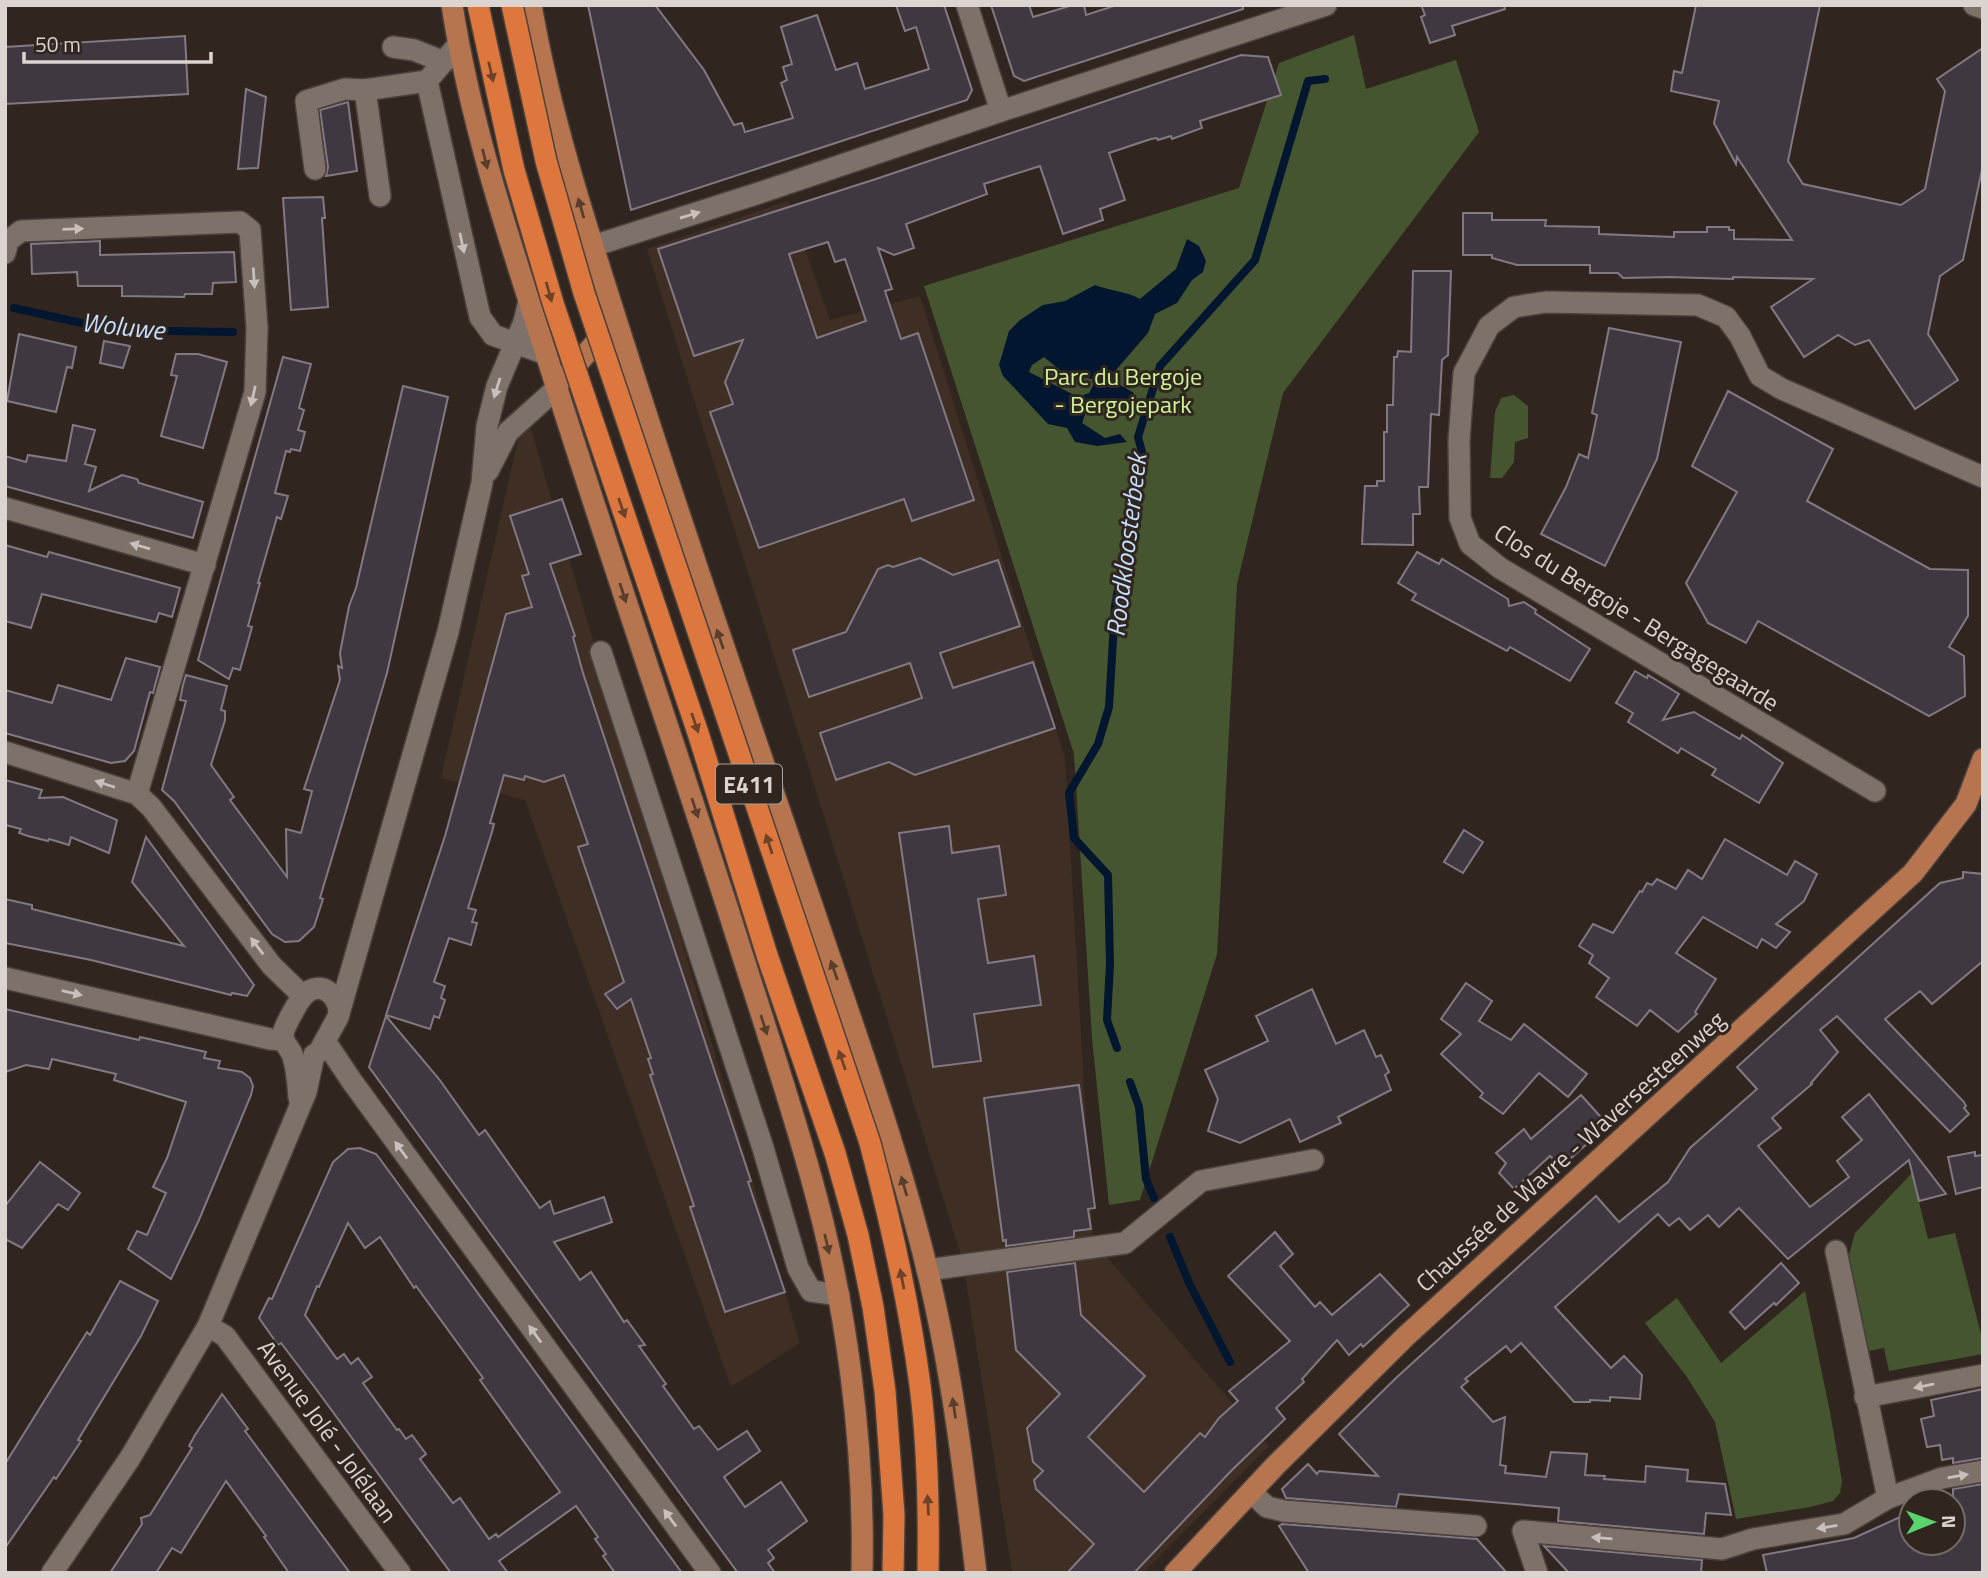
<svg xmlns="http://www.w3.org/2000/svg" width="1988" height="1578" font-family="'Titillium Web',sans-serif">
  <rect width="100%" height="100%" fill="#30261f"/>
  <g fill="#3e2e24">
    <path d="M788 201 830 320 920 296 1065 758 1093 1241 1269 1446 1143 1573H1012L963 1262 647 249Z"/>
    <path d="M525 409 800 1343 731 1387 525 800 441 778Z"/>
  </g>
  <g fill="#45552f">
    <path d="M1354 35 1366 89 1456 60 1479 132 1283 393 1237 584 1217 954 1140 1200 1109 1205 1092 1038 1074 754 924 286 1239 188 1279 63Z"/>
    <path d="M1514 395 1528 406V438L1515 442 1514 462 1502 478H1490L1495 412 1501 398Z"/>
    <path d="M1912 1173 1928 1239 1955 1233 1982 1338 1983 1354 1889 1371 1884 1348 1869 1351 1849 1255 1855 1233Z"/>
    <path d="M1805 1291 1830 1412 1842 1481 1840 1493 1833 1501 1810 1507 1736 1519 1715 1422 1687 1377 1645 1323 1677 1298 1721 1363Z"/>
  </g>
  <path fill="#021630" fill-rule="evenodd" d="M1187 239 1199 246 1206 261 1203 272 1192 280 1177 303 1155 314 1148 333 1115 371V382L1134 393 1119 408 1108 405 1086 412 1082 423 1105 438 1120 434 1127 442 1097 446 1075 442 1067 428 1048 424 1003 376 999 365 1009 331 1020 320 1043 305 1065 301 1095 285C1110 291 1126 291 1140 299L1176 269ZM1044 357 1066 375 1092 379 1093 386 1089 393 1078 397 1029 372 1032 365Z"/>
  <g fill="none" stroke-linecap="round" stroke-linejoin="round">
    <g stroke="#021630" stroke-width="8">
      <path d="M14 308 113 330 233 332"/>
      <path d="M1117 1048 1107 1020 1110 964 1108 875 1074 838 1069 793 1098 744 1109 707 1115 606 1142 452 1138 437 1160 366 1255 260 1308 81 1325 79"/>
      <path d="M1130 1082 1139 1107 1146 1179 1154 1198"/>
      <path d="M1170 1237 1190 1285 1230 1362"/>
    </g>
  </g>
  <g fill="#403841" stroke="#837983" stroke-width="2" fill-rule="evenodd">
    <path d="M588 5H655L704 70 734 125 742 123 745 132 793 118 781 83 787 80 783 67 792 64 781 27 817 15 836 70 857 63 865 89 929 69 916 27 905 31 896 5H944L972 90 967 100 631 210Z"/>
    <path d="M991 5H1029L1033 17 1073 5H1084L1086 15 1117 5H1243V9L1024 81 1014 76Z"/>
    <path d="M1421 5H1504L1505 9 1452 26 1455 35 1430 43 1421 17 1425 15Z"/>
    <path d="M1696 5H1820L1788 161 1803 184 1901 205 1925 189 1945 91 1937 79 1983 48V165L1963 260 1940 276 1928 334 1958 380 1915 409 1869 340 1855 345 1838 335 1804 357 1771 307 1813 279 1733 277V279L1670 277 1623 278 1618 273H1590V265H1517L1492 258V255H1463V213H1492V220H1546L1545 226 1599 227V234L1674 237V232H1707V227H1729V230H1734V239L1792 240 1737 157 1736 164 1714 123 1719 101 1671 91 1674 71 1682 73Z"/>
    <path d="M185 36 188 94 5 104V47Z"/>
    <path d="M1241 55 1268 57 1281 95 1200 121 1202 128 1172 139 1171 136 1158 140 1157 138 1151 139 1109 153 1125 200 1100 209 1103 220 1063 234 1040 166 984 184 987 194 906 224 914 248 894 255 878 248 892 289 885 291 901 339 918 333 974 500 912 521 904 499 759 548 710 412 733 404 725 382 743 340 694 356 658 249 879 178ZM828 242 835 262 845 259 866 321 817 338 789 254Z"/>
    <path d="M246 89 266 97 258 168 238 169Z"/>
    <path d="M348 102 357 171 326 176 328 167 320 110Z"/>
    <path d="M323 197 325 218H322L328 307 291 310 283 198Z"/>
    <path d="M100 241V255L234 252 236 282 213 283 212 294H185L184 297 122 296V286H78L77 272 32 274 31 244Z"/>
    <path d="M1413 271H1451L1448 355 1442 360 1439 415 1431 414 1428 487H1419L1420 514H1413V545L1362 544 1365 486H1377V481H1384V432H1387V405H1393L1394 357H1397L1398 351 1411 352Z"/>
    <path d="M1609 328 1681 342 1657 459 1605 566 1541 534 1566 487 1579 454 1588 458 1597 415 1592 413Z"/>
    <path d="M19 334 76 347 72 368 67 367 56 412 7 401Z"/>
    <path d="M104 341 130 346 123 368 100 363Z"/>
    <path d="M176 354H198L227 362 203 448 161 436 177 376 171 375Z"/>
    <path d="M283 357 311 364 299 408 304 410 298 430 305 432 300 451 291 449 290 452 286 451 275 493 288 496 281 519 277 517 258 583H260L248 626 252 627 240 670 233 668 229 679 198 660Z"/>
    <path d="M403 386 448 397 387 673 320 898 323 899 314 927 299 941 285 942 272 934 174 801 162 790 186 701 180 700 183 685 186 675 227 686 221 710 225 711V720L211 765 234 797 230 800 287 877 286 829 301 833 312 791 304 789 340 680 338 666 342 668 340 653 349 606 356 588Z"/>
    <path d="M1728 391 1833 449 1807 501 1930 569 1968 570V616L1949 647 1964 656 1965 696 1929 716 1758 621 1746 643 1708 623 1686 583 1737 492 1692 466Z"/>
    <path d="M73 425 95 430 85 464 96 467 89 491 122 475 137 479 139 483 203 502 193 538 5 486V456L26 462 28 455 66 461Z"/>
    <path d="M562 499 581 554 550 564 575 636 573 637 583 673 751 1181 748 1182 785 1292 725 1312 690 1207 694 1206 650 1075 653 1074 648 1059 651 1058 631 999 617 1009 605 994 624 982 578 847 588 844 564 775 544 782 525 776 524 780 504 775 490 823 494 824 492 832 468 908 476 910 472 922 477 923 471 945 449 938 434 982 445 986 441 998 445 1000 439 1018 434 1016 430 1029 386 1015 445 836 506 614 532 607 522 576 529 574 510 516Z"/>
    <path d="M5 545 47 557 49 552 180 588 172 617 159 613 156 622 42 594 31 628 5 621Z"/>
    <path d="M1417 552 1439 564 1442 559 1508 599 1509 606 1524 602 1536 610 1535 613 1590 649 1570 681 1510 647 1507 651 1412 600 1416 594 1398 583Z"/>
    <path d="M920 558 953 575 998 560 1020 626 940 653 953 688 1033 662 1055 728 915 775 889 762 836 780 820 733 922 698 910 663 809 697 793 650 846 632 878 569 888 565 893 567Z"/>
    <path d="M126 658 160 667 153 693 150 692 134 751 125 761 111 763 5 733V690L52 703 58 685 111 700Z"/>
    <path d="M1635 671 1647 678 1648 675 1679 694 1663 720 1694 712 1740 739 1742 735 1783 763 1759 803 1712 775 1716 769 1681 748 1678 753 1628 722 1633 713 1616 703Z"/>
    <path d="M5 780 42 790 39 798 63 797 117 820 109 853 71 837 69 845 49 839 48 841 28 836 19 833 21 829 5 825Z"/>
    <path d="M949 826 952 853 999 846 1006 895 978 899 988 963 1034 956 1041 1005 974 1014 981 1061 933 1067 899 833Z"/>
    <path d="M1464 830 1483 842 1463 873 1444 862Z"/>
    <path d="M146 837 254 985 247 996 232 993 231 995 91 960 5 943V899L32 905V909L184 946 132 882Z"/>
    <path d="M1725 839 1787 875 1795 861 1817 874 1804 901 1776 924 1790 932 1776 948 1762 939 1757 948 1703 917 1676 953 1716 979 1695 1012 1697 1014 1678 1032 1650 1010 1637 1026 1596 997 1609 978 1589 963 1593 955 1579 946 1593 924 1613 933 1640 891 1642 892 1647 883 1652 885 1657 879 1676 889 1688 870 1702 879Z"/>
    <path d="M1963 872 1983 874V961L1932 1004 1920 991 1885 1019 1964 1102 1966 1106 1964 1108 1969 1114 1950 1132 1837 1016 1820 1030 1838 1052 1811 1083 1812 1084 1772 1118 1781 1128 1758 1146 1810 1207 1849 1177 1837 1161 1862 1140 1842 1117 1869 1094 1946 1194 1919 1201 1909 1160 1788 1259 1739 1208 1719 1227 1708 1215 1690 1230 1679 1218 1669 1226 1658 1214 1555 1307 1611 1368 1624 1356 1642 1375 1640 1399 1610 1397V1401L1590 1400V1402H1574L1521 1343 1511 1352 1506 1346 1465 1379 1468 1381 1461 1387 1493 1422 1505 1417 1500 1465 1506 1466 1505 1473 1546 1477 1551 1452 1587 1454 1585 1475 1605 1476 1604 1479 1645 1482 1646 1466 1688 1470 1687 1481 1725 1484 1731 1515 1706 1513 1704 1534 1558 1521 1559 1508 1399 1494 1396 1507 1286 1498 1282 1489 1308 1464 1317 1474 1319 1471 1378 1476 1339 1434 1396 1378 1596 1196 1619 1222 1668 1182 1690 1148 1757 1089 1737 1067 1940 883 1963 878Z"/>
    <path d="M1466 983 1492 1001 1479 1021 1511 1040 1524 1024 1587 1074 1568 1097 1539 1073 1503 1114 1480 1097 1483 1093 1441 1054 1461 1034 1441 1019Z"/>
    <path d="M1312 989 1336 1044 1364 1030 1376 1057 1381 1055 1389 1072 1385 1075 1391 1090 1338 1117 1341 1123 1300 1142 1290 1119 1240 1143 1208 1131 1218 1099 1205 1070 1268 1041 1256 1016Z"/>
    <path d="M5 1009 139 1040 140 1037 206 1052 204 1058 220 1061 218 1068 242 1072 250 1078 253 1086 251 1095 199 1220 171 1279 128 1249 137 1231 147 1235 166 1193 153 1187 167 1158 186 1102 114 1080 116 1074 52 1059 49 1069 26 1065 5 1072Z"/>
    <path d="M386 1016 439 1079 479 1135 485 1130 540 1208 550 1201 554 1214 604 1197 612 1222 554 1242 580 1280 591 1272 624 1322 627 1320 645 1345 639 1346 666 1384 663 1386 694 1429 699 1426 718 1450 747 1431 760 1451 724 1477 745 1507 781 1482 807 1521 768 1550 774 1558 768 1563 775 1573H738L369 1067Z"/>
    <path d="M1079 1085 1095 1208 1088 1209 1091 1229 1074 1231V1237L1006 1246V1240L1003 1241 984 1098Z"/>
    <path d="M1581 1095 1608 1125 1561 1167 1550 1156 1514 1189 1499 1173 1506 1163 1496 1153 1524 1129 1531 1139Z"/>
    <path d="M360 1148 376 1154 380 1159 682 1573H615L603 1556 606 1554 595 1539 598 1537 576 1506 499 1561 508 1573H451L316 1389 281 1343 278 1345 259 1318 269 1298 272 1299 333 1162 348 1149ZM348 1223 365 1248 380 1237 414 1288 416 1286 483 1378 480 1380 560 1492 498 1537 496 1534 489 1539 460 1498 453 1503 420 1459 426 1454 412 1435 406 1439 399 1429 397 1430 363 1383 372 1377 358 1358 351 1364 344 1354 337 1359 305 1315 317 1286 319 1287Z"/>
    <path d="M1975 1152V1156L1983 1155V1187L1956 1194 1948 1157Z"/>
    <path d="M40 1162 80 1193 68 1210 58 1204 22 1248 5 1239V1206Z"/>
    <path d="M1275 1232 1293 1254 1280 1266 1315 1307 1320 1302 1332 1315 1380 1274 1409 1305 1363 1347 1361 1344 1349 1355 1337 1340 1302 1379 1304 1382 1276 1408 1285 1419 1232 1470 1134 1573H1067L1094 1544 1036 1489 1034 1480 1043 1471 1033 1462 1027 1428 1060 1394 1016 1350 1007 1272 1075 1263 1081 1315 1145 1376 1088 1437 1144 1492 1200 1433 1205 1437 1219 1418 1238 1401 1229 1391 1290 1341 1228 1276Z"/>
    <path d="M1781 1263 1799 1283 1776 1305 1774 1303 1745 1329 1730 1312Z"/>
    <path d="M120 1281 158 1301 141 1336 78 1440 81 1441 56 1479 54 1477 5 1548V1464L87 1332 90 1335Z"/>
    <path d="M1983 1389V1458L1953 1463V1458L1942 1460 1940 1445 1927 1447 1921 1419 1934 1416 1931 1400Z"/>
    <path d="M222 1394 248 1429 245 1431 350 1573H289L264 1537 266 1536 226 1481 181 1553 172 1548 156 1573H110L142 1524 141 1518 150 1515 192 1448 189 1446 195 1435Z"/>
    <path d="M1983 1484V1573H1767L1763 1555 1854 1538 1911 1512V1543H1953V1489Z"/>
    <path d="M1282 1524 1477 1539 1507 1573H1309L1279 1526Z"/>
    <path d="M1544 1546 1702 1560 1701 1573H1569Z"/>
  </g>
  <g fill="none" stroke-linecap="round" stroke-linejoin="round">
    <g stroke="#4b413d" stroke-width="24">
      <g id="minor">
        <path d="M967 5 1001 111"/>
        <path d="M1974 5 1983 8"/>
        <path d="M393 47 414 50 444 62"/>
        <path d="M427 81 480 317 493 335 546 354"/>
        <path d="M315 169 306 101 345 89 365 90"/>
        <path d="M380 196 365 90 427 81 458 45"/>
        <path d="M593 246 762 192 1001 111 1326 5"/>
        <path d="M5 253 8 241 21 231 240 222 250 230 257 328 255 392 137 794"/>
        <path d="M488 471 508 432 557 388"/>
        <path d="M5 508 205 565"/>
        <path d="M601 652 763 1148 798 1268 811 1291 839 1295"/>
        <path d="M5 752 137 794 151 807 272 966 303 996"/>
        <path d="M1875 791 1500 568 1470 544 1460 518 1459 440 1464 373 1489 326 1514 307 1546 302 1698 305 1726 317 1740 336 1760 376 1782 389 1983 477"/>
        <path d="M5 978 270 1039 284 1040"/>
        <path d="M325 1041 351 1080 710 1573"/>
        <path d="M299 1098C298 1084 297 1067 292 1054 289 1047 282 1042 283 1034 284 1027 299 999 305 994 320 980 338 994 339 1012"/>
        <path d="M1836 1251 1888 1498"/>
        <path d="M927 1270 1125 1243 1201 1181 1313 1160"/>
        <path d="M208 1326 225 1336 400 1573"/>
        <path d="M1865 1397 1983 1375"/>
        <path d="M1251 1492 1267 1507 1284 1511 1476 1526"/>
        <path d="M52 1573 130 1458 208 1326 306 1092 314 1055 319 1052 338 1017 448 632 482 483 487 426 497 386 524 322 529 301"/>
        <path d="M1537 1573 1523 1531 1722 1549 1753 1539 1844 1524 1888 1498 1942 1478 1983 1471"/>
      </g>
    </g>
    <g stroke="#4b413d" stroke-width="24">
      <g id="major">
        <path d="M452 5C470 121 507 233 543 344 603 537 669 727 731 919 758 1005 787 1090 811 1177 846 1301 865 1444 862 1573"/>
        <path d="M531 5C553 132 596 255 634 376 691 554 752 729 812 905 853 1027 898 1148 928 1273 952 1372 964 1472 976 1573"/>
        <path d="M565 378 610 326"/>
        <path d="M1175 1573 1275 1466 1406 1336 1913 873 1966 804 1983 759"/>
      </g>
    </g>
    <use href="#minor" stroke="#7d716a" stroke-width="21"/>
    <use href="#major" stroke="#b7754f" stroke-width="21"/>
    <g stroke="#4b413d" stroke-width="24" stroke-linecap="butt">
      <g id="highway-bridge">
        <path d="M478 5 514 170 553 303 699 736 767 955 835 1153 858 1235 873 1307 885 1391 894 1515 893 1573"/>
        <path d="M512 5 546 161 584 293 870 1143C891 1223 909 1303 920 1385 928 1447 929 1511 928 1573"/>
      </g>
    </g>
    <use href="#highway-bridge" stroke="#dd773d" stroke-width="21"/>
  </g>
  <defs><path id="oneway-solid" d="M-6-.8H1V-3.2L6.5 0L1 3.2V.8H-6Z" transform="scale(1.75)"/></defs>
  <g fill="#6d422a">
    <use href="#oneway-solid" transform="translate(491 72) rotate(77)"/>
    <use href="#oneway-solid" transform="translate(549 292) rotate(74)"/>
    <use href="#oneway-solid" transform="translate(622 508) rotate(71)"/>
    <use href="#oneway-solid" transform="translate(695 723) rotate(71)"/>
    <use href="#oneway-solid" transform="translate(769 844) rotate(-108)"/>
    <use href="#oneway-solid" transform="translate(842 1060) rotate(-109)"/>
    <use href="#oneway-solid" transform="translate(902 1279) rotate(-101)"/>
    <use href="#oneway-solid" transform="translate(928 1505) rotate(-93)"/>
  </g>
  <g fill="#583e2d">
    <use href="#oneway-solid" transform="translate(485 159) rotate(76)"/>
    <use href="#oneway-solid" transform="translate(581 208) rotate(-106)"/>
    <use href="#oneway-solid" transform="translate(623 593) rotate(72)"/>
    <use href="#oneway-solid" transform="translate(720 639) rotate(-109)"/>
    <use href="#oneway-solid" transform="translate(695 808) rotate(72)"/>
    <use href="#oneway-solid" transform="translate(834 970) rotate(-109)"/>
    <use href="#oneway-solid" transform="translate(764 1025) rotate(72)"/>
    <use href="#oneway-solid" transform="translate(904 1186) rotate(-106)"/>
    <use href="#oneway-solid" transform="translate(827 1244) rotate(77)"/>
    <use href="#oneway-solid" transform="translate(954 1408) rotate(-99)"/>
  </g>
  <g fill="#c8c0bc">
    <use href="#oneway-solid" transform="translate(690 215) rotate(-17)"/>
    <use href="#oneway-solid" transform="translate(73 229) rotate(-2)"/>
    <use href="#oneway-solid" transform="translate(462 243) rotate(78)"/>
    <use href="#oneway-solid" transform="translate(254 278) rotate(86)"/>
    <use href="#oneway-solid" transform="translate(497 388) rotate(107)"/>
    <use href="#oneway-solid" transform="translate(253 396) rotate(103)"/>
    <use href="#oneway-solid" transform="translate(140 546) rotate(-164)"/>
    <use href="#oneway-solid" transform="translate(105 784) rotate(-162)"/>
    <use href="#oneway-solid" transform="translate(257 946) rotate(-127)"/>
    <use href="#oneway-solid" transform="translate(72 993) rotate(13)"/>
    <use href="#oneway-solid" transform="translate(401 1150) rotate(-126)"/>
    <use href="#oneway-solid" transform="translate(535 1334) rotate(-126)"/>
    <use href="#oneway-solid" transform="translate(1924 1386) rotate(169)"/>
    <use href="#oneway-solid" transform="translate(1958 1476) rotate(-10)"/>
    <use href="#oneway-solid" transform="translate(670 1518) rotate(-126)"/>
    <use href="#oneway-solid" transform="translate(1827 1527) rotate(171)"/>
    <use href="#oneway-solid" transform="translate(1602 1538) rotate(-175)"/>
  </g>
  <g text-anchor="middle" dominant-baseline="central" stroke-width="6" stroke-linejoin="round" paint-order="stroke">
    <rect fill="#30261f" stroke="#a8a09b" stroke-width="2" x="716" y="764.5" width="66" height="39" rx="5"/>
    <g font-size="23" font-weight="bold" fill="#dbd4d0">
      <text x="749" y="784">E411</text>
    </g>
    <g font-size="24" fill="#cdf596" stroke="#30261f">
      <text x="1123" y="376">Parc du Bergoje<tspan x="1123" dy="28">- Bergojepark</tspan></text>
    </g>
    <g font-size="24" fill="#dbd4d0" stroke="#30261f">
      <text transform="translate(1637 617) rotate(32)">Clos du Bergoje - Bergagegaarde</text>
      <text transform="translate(1570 1151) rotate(-42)">Chaussée de Wavre - Waversesteenweg</text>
      <text transform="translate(328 1431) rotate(54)">Avenue Jolé - Jolélaan</text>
    </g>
    <g font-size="26" font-style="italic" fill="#c6dfff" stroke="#30261f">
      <text transform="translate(123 326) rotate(6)">Woluwe</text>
      <text transform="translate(1126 545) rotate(-83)">Roodkloosterbeek</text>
    </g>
  </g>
  <rect width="1988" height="1578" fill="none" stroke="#dbd4d0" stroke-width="14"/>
  <g transform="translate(1932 1522) rotate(89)"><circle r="33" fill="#30261f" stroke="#746c66" stroke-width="2"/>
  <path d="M0-5L12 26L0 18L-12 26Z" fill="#5ad56e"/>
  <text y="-10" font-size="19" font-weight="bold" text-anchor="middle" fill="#dbd4d0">N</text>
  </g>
  <path d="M24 52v10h187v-10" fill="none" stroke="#dbd4d0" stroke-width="3.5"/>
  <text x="35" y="52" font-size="21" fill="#dbd4d0" stroke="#30261f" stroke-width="5" paint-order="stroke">50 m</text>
</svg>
